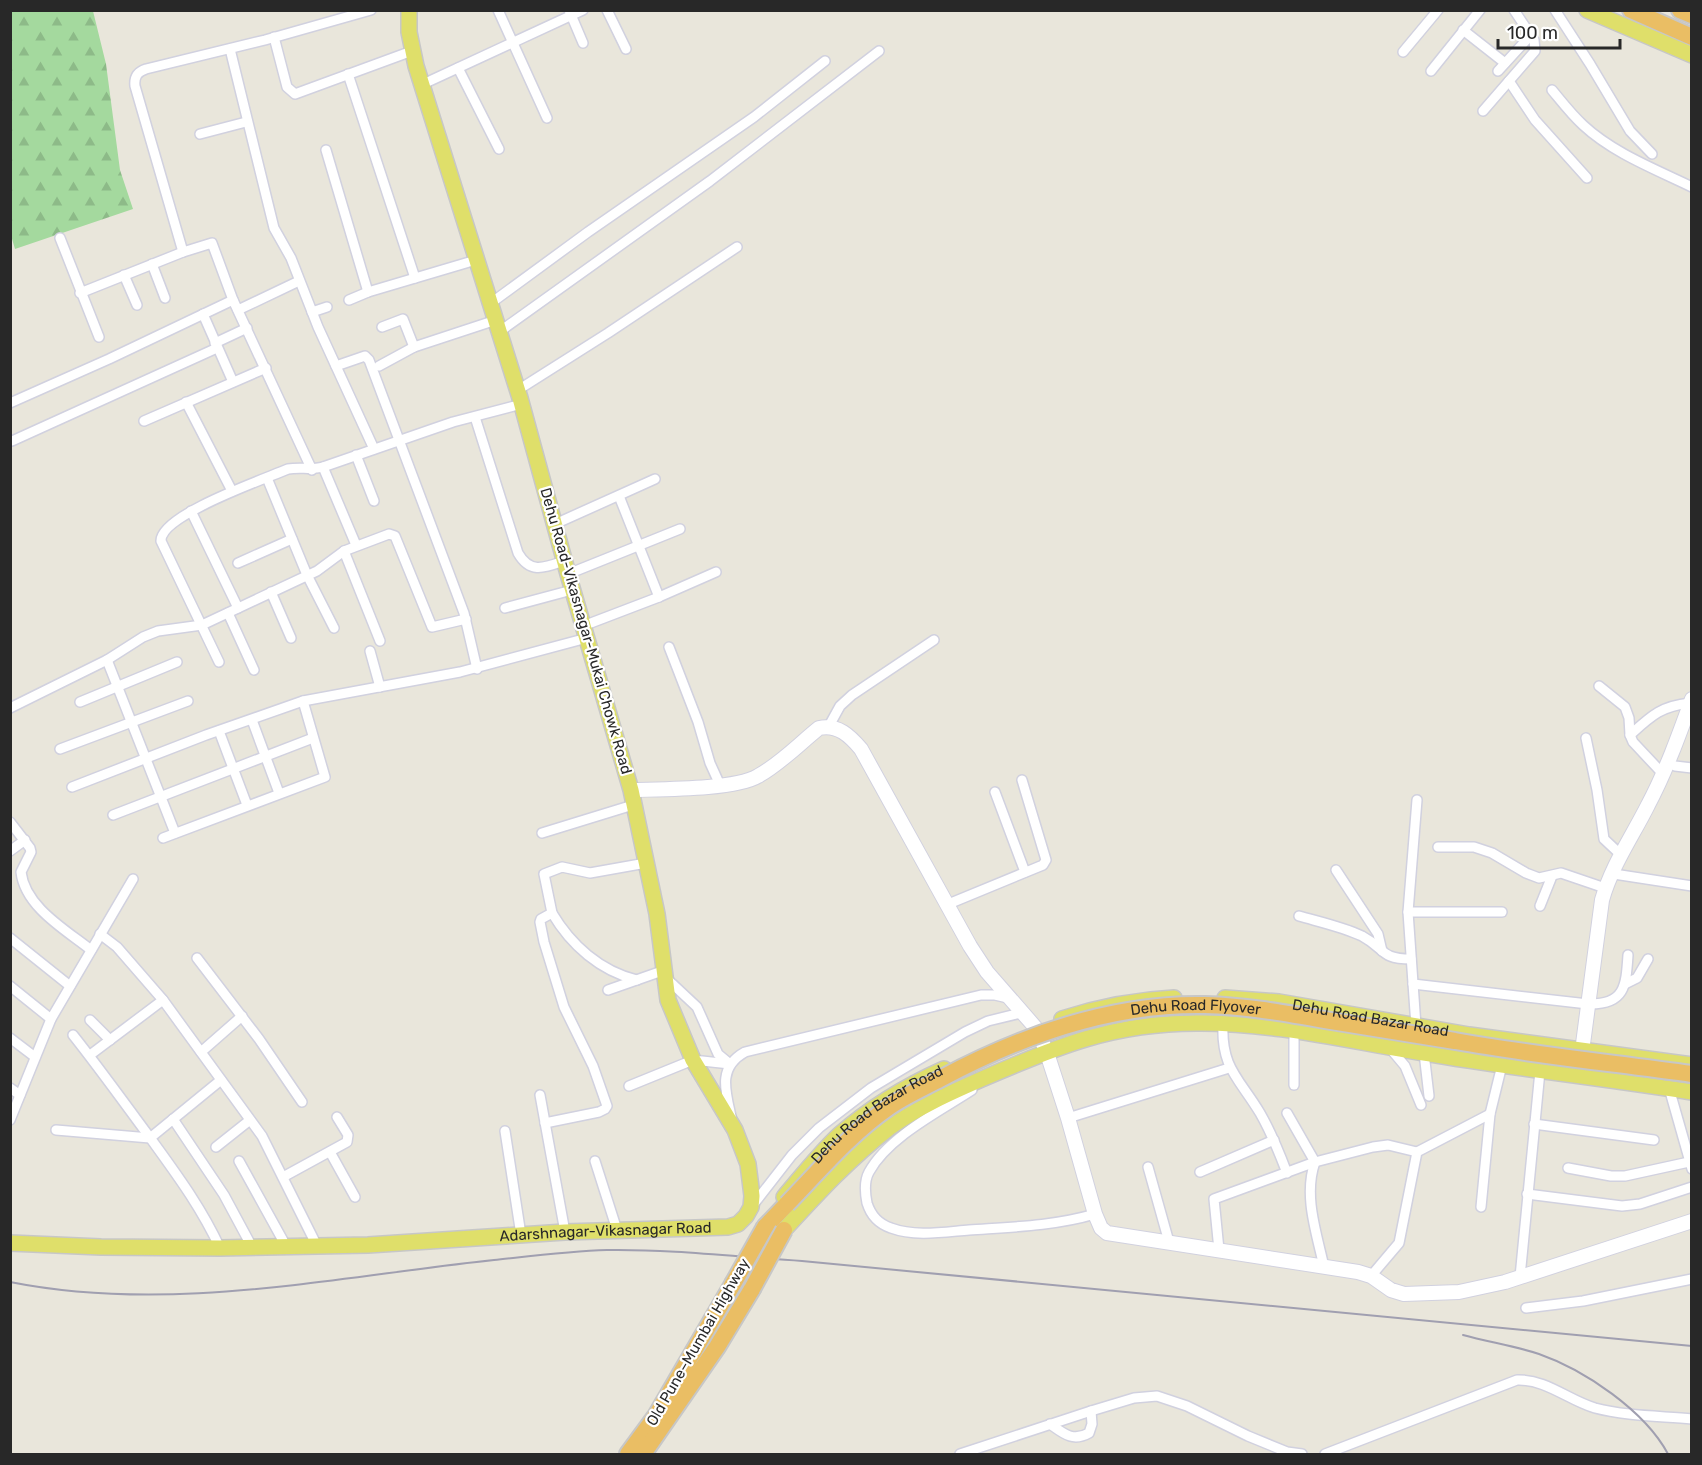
<svg xmlns="http://www.w3.org/2000/svg" width="1702" height="1465" font-family="Rubik,sans-serif">
  <defs>
    <pattern id="forest-firs" width="22" height="20" patternUnits="userSpaceOnUse" patternTransform="scale(1.5)"><rect width="22" height="20" fill="#a4d99e"/><path d="M5 1l3.5 6h-7zM16 11l3.5 6h-7z" fill="#8dba88"/></pattern>
  </defs>
  <rect width="100%" height="100%" fill="#e9e6db"/>
  <path fill="url(#forest-firs)" d="M10 11H93L106 64 120 170 133 209 15 249 10 232Z"/>
  <g fill="none" stroke-linecap="round" stroke-linejoin="round">
    <g stroke="#d1d1df" stroke-width="12">
      <g id="street">
        <path d="M498 10 547 118"/>
        <path d="M569 10 583 43"/>
        <path d="M607 10 626 49"/>
        <path d="M1555 10 1590 64 1630 131 1652 154"/>
        <path d="M1463 30 1505 63"/>
        <path d="M274 37 287 87 295 94 412 51"/>
        <path d="M230 49 274 228 291 258 318 327 374 449"/>
        <path d="M1403 52 1438 10"/>
        <path d="M458 68 499 149"/>
        <path d="M1431 71 1480 10"/>
        <path d="M1498 71 1531 35"/>
        <path d="M348 74 415 278"/>
        <path d="M1509 81 1535 120 1587 178"/>
        <path d="M421 85 583 10"/>
        <path d="M1552 90C1562 102 1571 114 1583 125 1613 153 1655 169 1692 187"/>
        <path d="M1483 111 1535 51 1534 40 1514 10"/>
        <path d="M200 134 246 122"/>
        <path d="M326 150 368 292"/>
        <path d="M60 238 99 337"/>
        <path d="M183 252 135 86C134 77 137 72 146 69L265 40 371 10"/>
        <path d="M152 264 165 298"/>
        <path d="M124 275 137 305"/>
        <path d="M80 293 183 252 212 243 233 300 312 470"/>
        <path d="M349 300 368 292 476 260"/>
        <path d="M491 303 588 232 754 117 825 61"/>
        <path d="M238 310 299 281"/>
        <path d="M312 312 327 307"/>
        <path d="M203 314 233 382"/>
        <path d="M382 327 403 319 414 347"/>
        <path d="M499 332 710 181 879 51"/>
        <path d="M215 343 247 328"/>
        <path d="M336 366 365 356 369 360 464 613 477 669"/>
        <path d="M379 366 414 347 496 320"/>
        <path d="M518 390 608 333 737 247"/>
        <path d="M186 402 232 491"/>
        <path d="M10 403 109 359 233 300"/>
        <path d="M475 417 518 553C530 574 544 568 564 561"/>
        <path d="M144 421 266 368"/>
        <path d="M12 441 217 348"/>
        <path d="M356 455 374 501"/>
        <path d="M323 467 356 545"/>
        <path d="M267 478 307 575 334 628"/>
        <path d="M619 496 659 597"/>
        <path d="M191 511 238 608"/>
        <path d="M555 524 655 479"/>
        <path d="M344 551 380 641"/>
        <path d="M238 563 292 539"/>
        <path d="M568 574 680 529"/>
        <path d="M271 592 291 638"/>
        <path d="M505 608 572 590"/>
        <path d="M228 613 254 670"/>
        <path d="M583 626 659 597 716 572"/>
        <path d="M669 647 698 722 710 763 720 785"/>
        <path d="M370 651 380 687"/>
        <path d="M107 660 175 833"/>
        <path d="M219 662 161 541C160 515 265 479 288 469 300 467 311 470 323 467L453 422 522 404"/>
        <path d="M1599 686 1625 707 1629 718 1630 735 1633 742 1663 774"/>
        <path d="M80 702 177 662"/>
        <path d="M10 708 107 660 143 637 158 631 202 625 317 571 344 551 389 534 395 536 432 627 466 619"/>
        <path d="M252 720 279 793"/>
        <path d="M829 726 840 706 852 695 934 640"/>
        <path d="M219 731 247 805"/>
        <path d="M1630 735C1651 716 1661 706 1690 703"/>
        <path d="M1586 738 1597 790 1604 839 1620 854"/>
        <path d="M60 749 188 701"/>
        <path d="M1675 766 1692 768"/>
        <path d="M72 787 206 735 303 701 460 672 587 638"/>
        <path d="M995 792 1025 872"/>
        <path d="M113 815 313 738"/>
        <path d="M10 822 30 848 31 852 21 872C25 907 66 930 91 950"/>
        <path d="M542 833 633 805"/>
        <path d="M163 838 325 777 303 701"/>
        <path d="M1438 847H1474L1492 853 1526 873 1539 878 1561 873 1605 888"/>
        <path d="M10 851 25 840"/>
        <path d="M1336 870 1378 934 1382 951"/>
        <path d="M1614 874 1692 886"/>
        <path d="M946 905 1043 865 1046 860 1022 780"/>
        <path d="M1540 906 1552 876"/>
        <path d="M1408 912H1502"/>
        <path d="M552 913C571 945 600 971 637 980"/>
        <path d="M1299 916C1320 922 1343 927 1362 936 1386 949 1380 959 1411 959"/>
        <path d="M100 934 117 947 163 1000 262 1136 317 1246"/>
        <path d="M10 938 70 986"/>
        <path d="M197 958 259 1039 302 1102"/>
        <path d="M666 978 697 1007 718 1054 730 1064"/>
        <path d="M1413 984 1588 1004C1625 1005 1626 986 1628 955"/>
        <path d="M1625 984 1637 978 1648 959"/>
        <path d="M10 986 51 1019"/>
        <path d="M608 990 665 970"/>
        <path d="M90 1020 110 1040"/>
        <path d="M1223 1024C1221 1068 1239 1078 1260 1113 1271 1132 1279 1152 1287 1173"/>
        <path d="M1416 1026 1408 912 1417 800"/>
        <path d="M73 1035C100 1069 125 1104 151 1139 177 1175 201 1207 220 1248"/>
        <path d="M10 1038 35 1057"/>
        <path d="M1389 1047 1405 1066 1421 1105"/>
        <path d="M201 1052 242 1016"/>
        <path d="M1424 1053 1429 1096"/>
        <path d="M90 1055 163 1000"/>
        <path d="M1294 1085V1032"/>
        <path d="M629 1086 693 1060 730 1064"/>
        <path d="M10 1088 20 1095"/>
        <path d="M1669 1088 1692 1169"/>
        <path d="M972 1090C940 1111 888 1137 869 1172 864 1181 865 1193 867 1203 871 1216 879 1224 891 1228 915 1237 944 1232 969 1230 1012 1227 1054 1226 1095 1214"/>
        <path d="M540 1095 565 1232"/>
        <path d="M1287 1113 1315 1162C1303 1196 1317 1234 1324 1267"/>
        <path d="M731 1116C725 1090 718 1067 745 1052L981 995H995L1008 998"/>
        <path d="M1068 1118 1229 1068"/>
        <path d="M173 1119 224 1195 252 1247"/>
        <path d="M10 1120 51 1019 133 879"/>
        <path d="M545 1123 599 1112 605 1109 607 1106 593 1066 564 1007 544 942 540 922 541 919 552 913 544 874 562 867 590 873 646 863"/>
        <path d="M1534 1124 1654 1140"/>
        <path d="M56 1130 150 1138 221 1080"/>
        <path d="M505 1131 521 1235"/>
        <path d="M216 1147 250 1120"/>
        <path d="M330 1152 355 1197"/>
        <path d="M239 1161 286 1246"/>
        <path d="M595 1161 617 1230"/>
        <path d="M1148 1167 1169 1242"/>
        <path d="M1568 1168 1611 1176H1625L1689 1162"/>
        <path d="M1200 1172 1274 1140"/>
        <path d="M283 1177 347 1142 348 1135 337 1117"/>
        <path d="M1527 1194 1622 1206 1640 1204 1692 1187"/>
        <path d="M753 1205 792 1155 819 1128 871 1088 965 1032 988 1021 1021 1013"/>
        <path d="M1481 1207 1490 1114 1502 1065"/>
        <path d="M1219 1250 1214 1199 1315 1162 1373 1147 1388 1145 1417 1152"/>
        <path d="M1371 1276 1399 1243 1417 1152 1490 1114"/>
        <path d="M1520 1277 1540 1071"/>
        <path d="M1526 1308 1583 1301 1692 1279"/>
        <path d="M1050 1424C1064 1434 1073 1442 1089 1433L1092 1424 1091 1411"/>
        <path d="M960 1454 1091 1411 1134 1398 1157 1396 1187 1406 1248 1436 1287 1452 1302 1454"/>
        <path d="M1325 1454 1517 1380C1546 1379 1568 1400 1595 1408 1625 1416 1660 1416 1692 1419"/>
      </g>
    </g>
    <g stroke="#d1d1df" stroke-width="16">
      <g id="secondary">
        <path d="M631 790C661 789 734 790 758 776 780 764 799 744 819 728 838 724 850 736 861 749L970 946 987 972 1035 1027 1046 1050 1068 1118 1095 1214 1101 1228 1107 1233 1358 1272 1371 1276 1391 1290 1404 1294 1459 1292 1505 1282 1692 1221"/>
        <path d="M1581 1059 1602 900C1612 865 1632 837 1648 805 1666 771 1679 735 1692 699"/>
      </g>
    </g>
    <g stroke="#c7c7c7" stroke-width="18">
      <g id="primary">
        <path d="M1587 10 1692 55"/>
        <path id="s1" d="M1225 998 1279 1002 1469 1035 1692 1065"/>
        <path d="M1062 1019C1099 1007 1135 1000 1174 998"/>
        <path id="s2" d="M784 1197C802 1176 819 1154 839 1135 871 1107 906 1086 944 1069"/>
        <path d="M784 1230C817 1194 850 1158 889 1128 918 1107 952 1092 984 1078 1058 1046 1114 1023 1196 1023 1273 1022 1349 1041 1424 1053 1513 1068 1603 1078 1692 1092"/>
        <path id="s3" d="M10 1243 101 1247 220 1248 368 1245 565 1232 728 1227 738 1224 746 1216 751 1207 752 1196 748 1164 735 1130 693 1060 668 1000 657 914 631 790 568 574 520 398 416 66 409 32V10"/>
      </g>
    </g>
    <g stroke="#c7c7c7" stroke-width="20">
      <g id="highway">
        <path d="M1631 10 1692 37"/>
        <path d="M1680 10 1692 15"/>
        <path d="M765 1227 787 1204"/>
        <path d="M628 1454 656 1416 733 1284"/>
        <path d="M643 1454 717 1347 752 1289"/>
      </g>
    </g>
    <use href="#street" stroke="#fff" stroke-width="9"/>
    <use href="#secondary" stroke="#fff" stroke-width="14"/>
    <use href="#primary" stroke="#dfdf6a" stroke-width="15"/>
    <use href="#highway" stroke="#eabe64" stroke-width="16"/>
    <g stroke="#a09fb0" stroke-width="2">
      <path d="M10 1282C171 1314 334 1277 494 1260 531 1256 570 1251 607 1250 672 1249 738 1257 802 1261L1692 1346"/>
      <path d="M1463 1335C1488 1342 1515 1346 1539 1354 1585 1370 1645 1411 1668 1454"/>
    </g>
    <g stroke="#c7c7c7" stroke-width="20" stroke-linecap="butt">
      <g id="highway-bridge">
        <path id="s4" d="M787 1204C819 1171 850 1134 889 1107 905 1096 923 1088 940 1079 1022 1035 1111 1003 1205 1005 1245 1006 1285 1013 1325 1020 1369 1027 1412 1034 1455 1041 1533 1055 1613 1063 1692 1074"/>
        <path d="M733 1284 765 1227"/>
        <path d="M752 1289 784 1230"/>
      </g>
    </g>
    <use href="#highway-bridge" stroke="#eabe64" stroke-width="16"/>
  </g>
  <g text-anchor="middle" dominant-baseline="central" stroke-width="4.5" stroke-linejoin="round" paint-order="stroke">
    <g font-size="15" fill="#282828" stroke="#fff">
      <text transform="translate(586 631) rotate(74)">Dehu Road-Vikasnagar-Mukai Chowk Road</text>
      <text stroke="none"><textPath href="#s4" startOffset="468">Dehu Road Flyover</textPath></text>
      <text stroke="none"><textPath href="#s1" startOffset="147">Dehu Road Bazar Road</textPath></text>
      <text stroke="none"><textPath href="#s2" startOffset="126">Dehu Road Bazar Road</textPath></text>
      <text stroke="none"><textPath href="#s3" startOffset="596">Adarshnagar-Vikasnagar Road</textPath></text>
      <text transform="translate(698 1342) rotate(-60)">Old Pune–Mumbai Highway</text>
    </g>
  </g>
  <rect width="1702" height="1465" fill="none" stroke="#282828" stroke-width="24"/>
  <path d="M1498 39v9h122v-9" fill="none" stroke="#282828" stroke-width="3"/>
  <text x="1507" y="39" font-size="18" fill="#282828" stroke="#ffffff" stroke-width="4.5" paint-order="stroke">100 m</text>
</svg>
